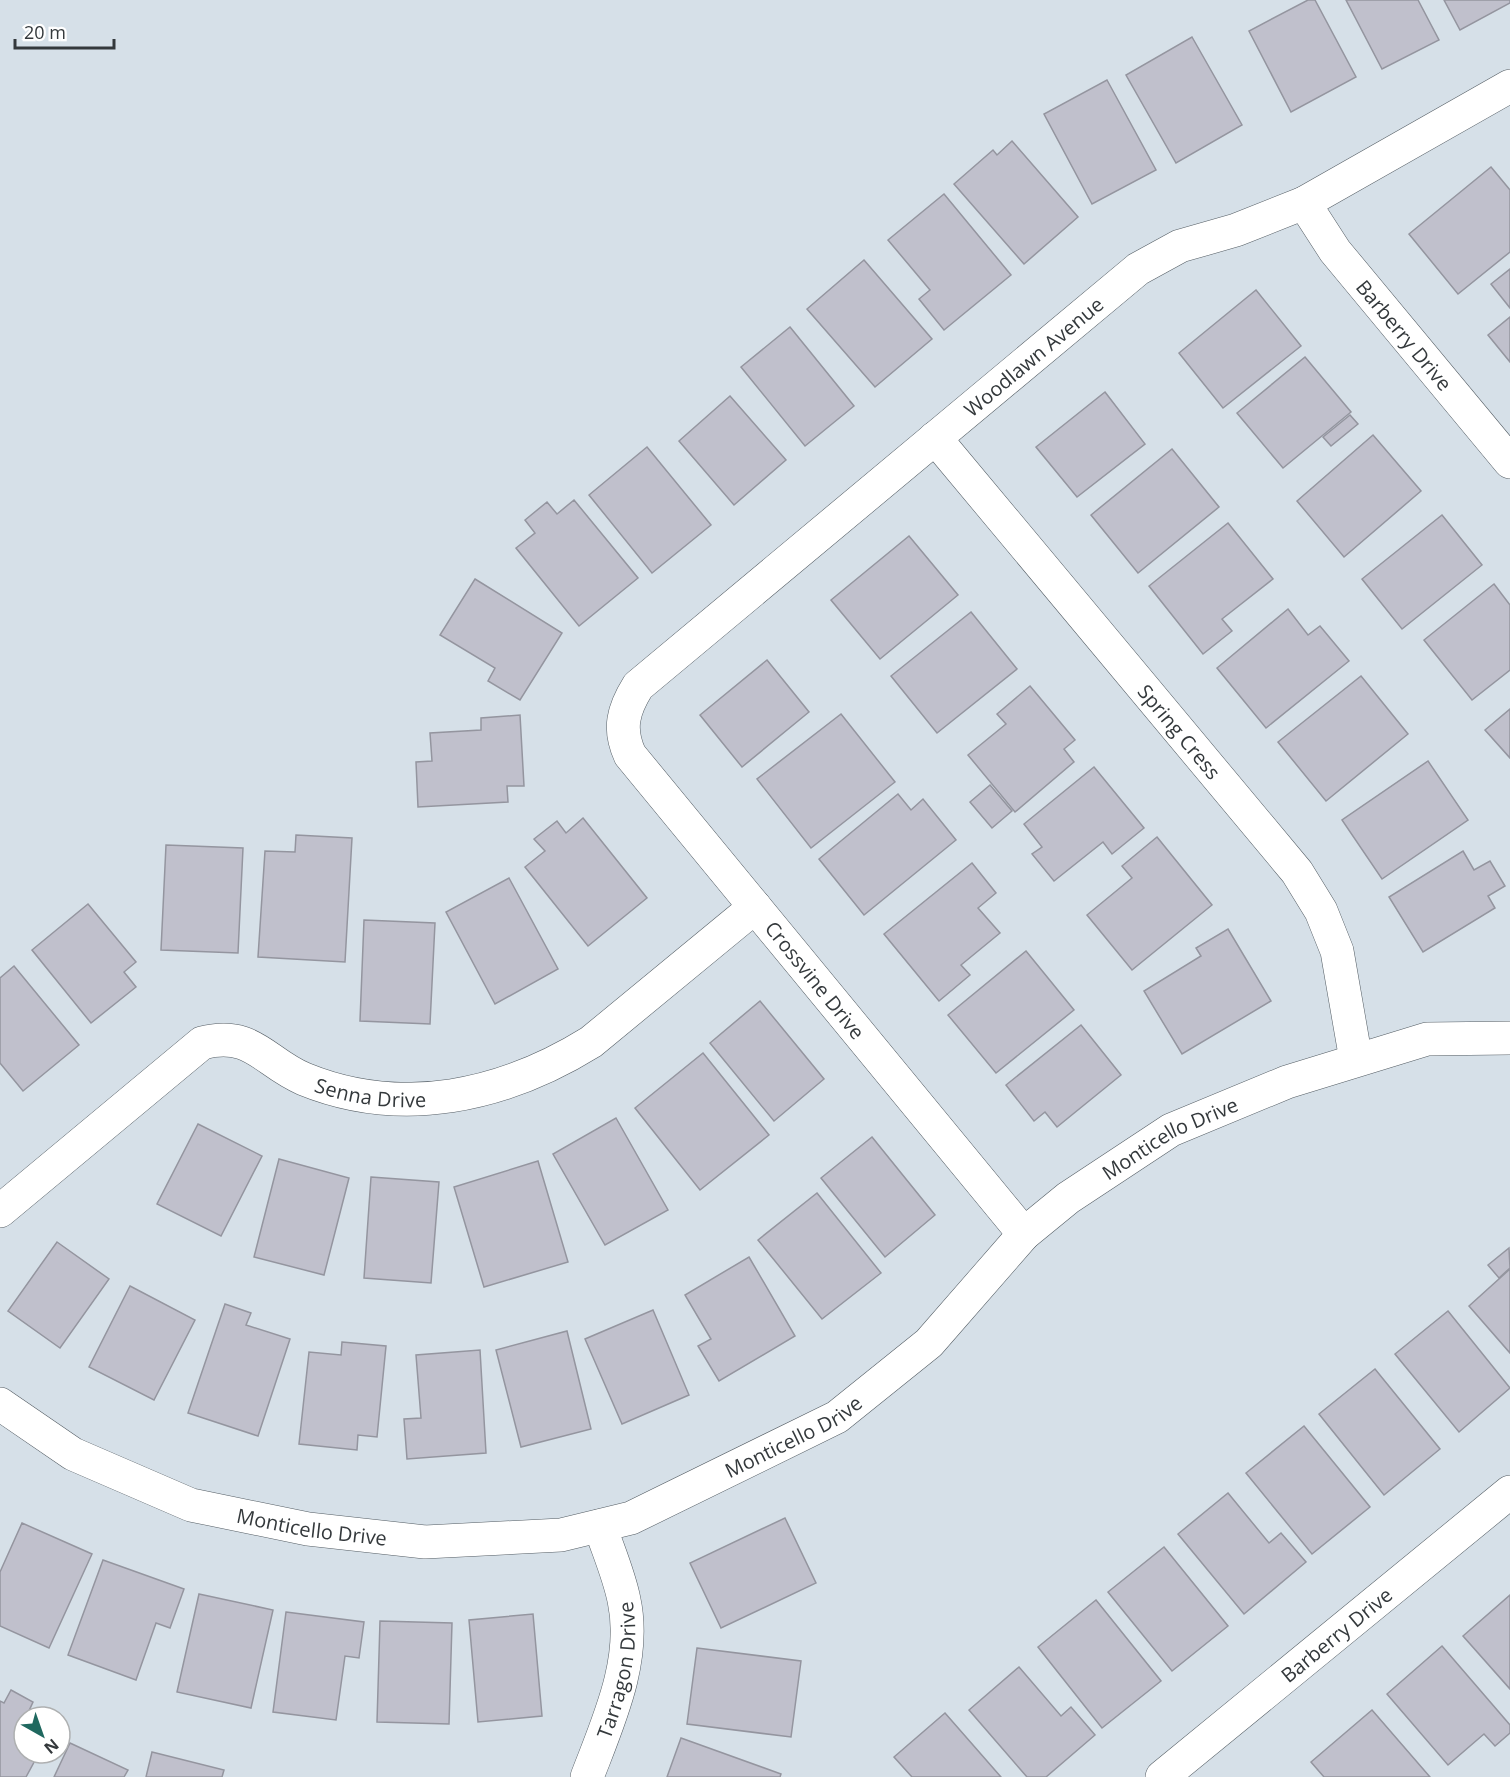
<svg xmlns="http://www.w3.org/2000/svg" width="1510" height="1777" font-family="'Open Sans',sans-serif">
  <rect width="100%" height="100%" fill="#d6e0e8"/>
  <g fill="#c0c0cc" stroke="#94959f" stroke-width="1.5">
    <path d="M1308 0H1315L1356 77 1291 112 1249 31Z"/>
    <path d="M1346 0H1418L1439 40 1382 69Z"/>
    <path d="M1444 0H1510V3L1460 30Z"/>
    <path d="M1192 37 1242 125 1176 163 1126 75Z"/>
    <path d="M1107 80 1156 170 1092 204 1044 114Z"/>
    <path d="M1012 141 1078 217 1024 264 954 184 993 150 997 155Z"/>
    <path d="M1491 167 1510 190V252L1458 294 1409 234Z"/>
    <path d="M944 194 1011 275 944 330 919 299 930 290 888 240Z"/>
    <path d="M864 260 932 339 875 387 807 309Z"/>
    <path d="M1510 269V308L1491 284Z"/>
    <path d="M1256 290 1301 346 1223 408 1179 353Z"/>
    <path d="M1510 317V362L1488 335Z"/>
    <path d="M790 327 854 406 805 446 741 367Z"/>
    <path d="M1305 357 1351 412 1283 468 1237 413Z"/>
    <path d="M1105 392 1145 444 1077 497 1036 447Z"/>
    <path d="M730 396 786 460 734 505 679 441Z"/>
    <path d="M1350 415 1358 424 1331 446 1323 437Z"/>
    <path d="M1373 435 1421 491 1344 557 1297 501Z"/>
    <path d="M647 447 711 525 652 573 589 495Z"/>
    <path d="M1172 449 1219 507 1138 573 1091 515Z"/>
    <path d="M574 500 638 578 579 626 516 548 535 533 525 520 547 502 557 514Z"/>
    <path d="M1442 515 1482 565 1402 629 1362 579Z"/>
    <path d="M1228 523 1273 579 1222 619 1232 631 1203 654 1149 586Z"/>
    <path d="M909 536 958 595 880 659 831 600Z"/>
    <path d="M475 579 562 633 520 700 488 681 495 668 440 635Z"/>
    <path d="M1494 584 1510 605V670L1472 700 1424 640Z"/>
    <path d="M1288 609 1308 635 1320 626 1349 661 1266 728 1217 668Z"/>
    <path d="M971 612 1017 669 937 733 891 676Z"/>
    <path d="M767 660 809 712 742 767 700 715Z"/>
    <path d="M1361 676 1408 734 1326 801 1278 742Z"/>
    <path d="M1030 686 1075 740 1064 749 1074 762 1015 812 968 755 1006 724 997 714Z"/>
    <path d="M1510 709V758L1485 730Z"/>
    <path d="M841 714 895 782 811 848 757 779Z"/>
    <path d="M520 715 524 786H507L508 802 418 807 416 762 432 761 430 733 481 730V718Z"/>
    <path d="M1428 761 1468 820 1382 879 1342 820Z"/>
    <path d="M1094 767 1144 828 1112 854 1103 842 1054 881 1032 854 1042 847 1024 824Z"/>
    <path d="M990 785 1012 811 992 828 970 802Z"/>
    <path d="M898 794 911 810 923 799 956 840 864 915 819 859Z"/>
    <path d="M583 818 647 898 588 946 525 867 545 851 534 839 557 821 566 833Z"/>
    <path d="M296 835 352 838 345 962 258 957 265 851 295 852Z"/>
    <path d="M1157 837 1212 905 1132 970 1087 915 1132 878 1122 866Z"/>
    <path d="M166 845 243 848 238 953 161 950Z"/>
    <path d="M1463 851 1474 870 1490 861 1505 886 1488 896 1495 908 1423 952 1389 897Z"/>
    <path d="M972 863 996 893 978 908 1000 933 961 965 970 975 939 1001 884 934Z"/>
    <path d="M509 878 558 969 495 1004 446 912Z"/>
    <path d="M88 904 136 962 124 972 136 987 91 1023 32 950Z"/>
    <path d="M364 920 435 923 430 1024 360 1021Z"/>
    <path d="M1228 929 1271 1001 1182 1054 1144 991 1201 956 1196 948Z"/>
    <path d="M1026 951 1074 1010 996 1073 948 1015Z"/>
    <path d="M14 966 79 1045 23 1091 0 1063V978Z"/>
    <path d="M760 1001 824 1079 774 1121 710 1043Z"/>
    <path d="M1081 1025 1121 1075 1057 1127 1045 1112 1034 1121 1006 1085Z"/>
    <path d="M703 1053 769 1135 700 1190 635 1108Z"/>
    <path d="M616 1118 668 1210 605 1245 553 1154Z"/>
    <path d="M198 1124 262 1156 221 1236 157 1204Z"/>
    <path d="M872 1137 935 1215 885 1257 821 1178Z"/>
    <path d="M279 1159 349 1178 324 1275 254 1257Z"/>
    <path d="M538 1161 568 1262 484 1287 454 1187Z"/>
    <path d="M371 1177 439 1182 431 1283 364 1278Z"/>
    <path d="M817 1193 881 1273 822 1319 758 1240Z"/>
    <path d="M57 1242 109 1279 60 1348 8 1311Z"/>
    <path d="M1509 1248 1510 1268 1499 1278 1488 1265Z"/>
    <path d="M749 1257 795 1336 719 1381 698 1346 711 1339 685 1295Z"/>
    <path d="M1510 1269V1353L1469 1306Z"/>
    <path d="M130 1286 195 1320 154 1400 89 1367Z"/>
    <path d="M225 1304 251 1313 246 1325 290 1339 258 1436 188 1413Z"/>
    <path d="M653 1310 689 1395 622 1424 585 1339Z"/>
    <path d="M1448 1311 1510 1388 1459 1432 1395 1354Z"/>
    <path d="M567 1331 591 1429 521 1447 496 1350Z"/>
    <path d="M342 1342 386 1346 377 1437 358 1435 357 1450 299 1444 309 1352 341 1355Z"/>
    <path d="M480 1350 486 1453 407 1459 404 1419 421 1418 416 1355Z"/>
    <path d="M1375 1369 1440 1449 1384 1495 1319 1414Z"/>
    <path d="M1304 1426 1370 1507 1312 1554 1246 1473Z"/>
    <path d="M1228 1493 1269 1543 1281 1533 1306 1562 1244 1614 1178 1534Z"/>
    <path d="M785 1518 816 1583 721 1628 690 1563Z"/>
    <path d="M22 1523 92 1554 49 1648 0 1626V1572Z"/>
    <path d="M1164 1547 1228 1626 1172 1671 1108 1592Z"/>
    <path d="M103 1560 184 1589 170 1628 156 1623 136 1680 68 1655Z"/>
    <path d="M199 1594 273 1610 251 1708 177 1692Z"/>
    <path d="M1510 1595V1689L1463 1636Z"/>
    <path d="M1096 1600 1161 1681 1102 1728 1038 1647Z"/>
    <path d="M286 1612 364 1622 359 1658 345 1656 336 1720 273 1712Z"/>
    <path d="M533 1614 542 1716 478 1722 469 1620Z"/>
    <path d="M380 1621 452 1623 449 1724 377 1722Z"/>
    <path d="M1442 1646 1510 1725V1733L1495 1746 1484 1734 1448 1765 1387 1694Z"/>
    <path d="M697 1648 801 1661 791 1737 687 1724Z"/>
    <path d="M1019 1667 1061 1716 1071 1707 1095 1735 1046 1777H1027L969 1710Z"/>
    <path d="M11 1690 33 1702 28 1713 36 1717H24V1753H39L26 1777H0V1701L4 1703Z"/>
    <path d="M1372 1710 1430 1777H1324L1311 1762Z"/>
    <path d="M945 1713 1001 1777H912L894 1757Z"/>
    <path d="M681 1738 781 1774 780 1777H667Z"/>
    <path d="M70 1743 128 1770 124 1777H54Z"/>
    <path d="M152 1752 224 1770 222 1777H146Z"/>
  </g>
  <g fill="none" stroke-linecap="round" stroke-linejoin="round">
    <g stroke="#545d64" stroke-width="34">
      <g id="street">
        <path id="s1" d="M1304 203 1335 251 1510 462"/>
        <path id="s2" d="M935 438 1297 872 1321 911 1337 951 1356 1060"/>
        <path id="s3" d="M0 1211 202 1043C252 1030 264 1062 304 1079 402 1119 504 1096 591 1042L755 907"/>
        <path id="s4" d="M1024 1234 630 755C618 729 623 710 638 686L1138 269 1180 246 1236 230 1304 203 1510 86"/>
        <path id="s5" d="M0 1404 73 1454 191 1505 308 1529 425 1542 561 1535 631 1518 837 1417 929 1343 1024 1234 1068 1198 1171 1130 1287 1082 1427 1039 1510 1038"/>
        <path id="s6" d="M587 1777C608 1722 637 1660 624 1600 619 1575 608 1550 600 1526"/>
        <path id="s7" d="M1162 1777 1510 1492"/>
      </g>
    </g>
    <use href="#street" stroke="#fff" stroke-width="33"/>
  </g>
  <g text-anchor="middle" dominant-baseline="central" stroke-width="5" stroke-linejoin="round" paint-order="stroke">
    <g font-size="20" fill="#34393c" stroke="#fff">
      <text stroke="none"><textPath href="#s1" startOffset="166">Barberry Drive</textPath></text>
      <text stroke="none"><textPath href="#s4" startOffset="1208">Woodlawn Avenue</textPath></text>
      <text stroke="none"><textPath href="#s2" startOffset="382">Spring Cress</textPath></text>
      <text transform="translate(815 980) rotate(51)">Crossvine Drive</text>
      <text stroke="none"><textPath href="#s3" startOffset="444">Senna Drive</textPath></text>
      <text stroke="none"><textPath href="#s5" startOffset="1330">Monticello Drive</textPath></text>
      <text stroke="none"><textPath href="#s5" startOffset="844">Monticello Drive</textPath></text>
      <text stroke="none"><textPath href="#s5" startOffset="340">Monticello Drive</textPath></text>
      <text stroke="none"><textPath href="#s7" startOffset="225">Barberry Drive</textPath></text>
      <text stroke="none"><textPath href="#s6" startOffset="112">Tarragon Drive</textPath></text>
    </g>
  </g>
  <g transform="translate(42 1735) rotate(140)"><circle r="28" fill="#ffffff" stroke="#aeb0b1" stroke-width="1.5"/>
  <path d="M0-4.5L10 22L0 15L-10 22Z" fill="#1f685f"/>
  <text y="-9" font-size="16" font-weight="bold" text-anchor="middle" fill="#34393c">N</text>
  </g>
  <path d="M15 39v9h99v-9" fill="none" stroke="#34393c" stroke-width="3"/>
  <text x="24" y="39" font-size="18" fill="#34393c" stroke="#ffffff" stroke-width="4.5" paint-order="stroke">20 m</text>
</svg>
